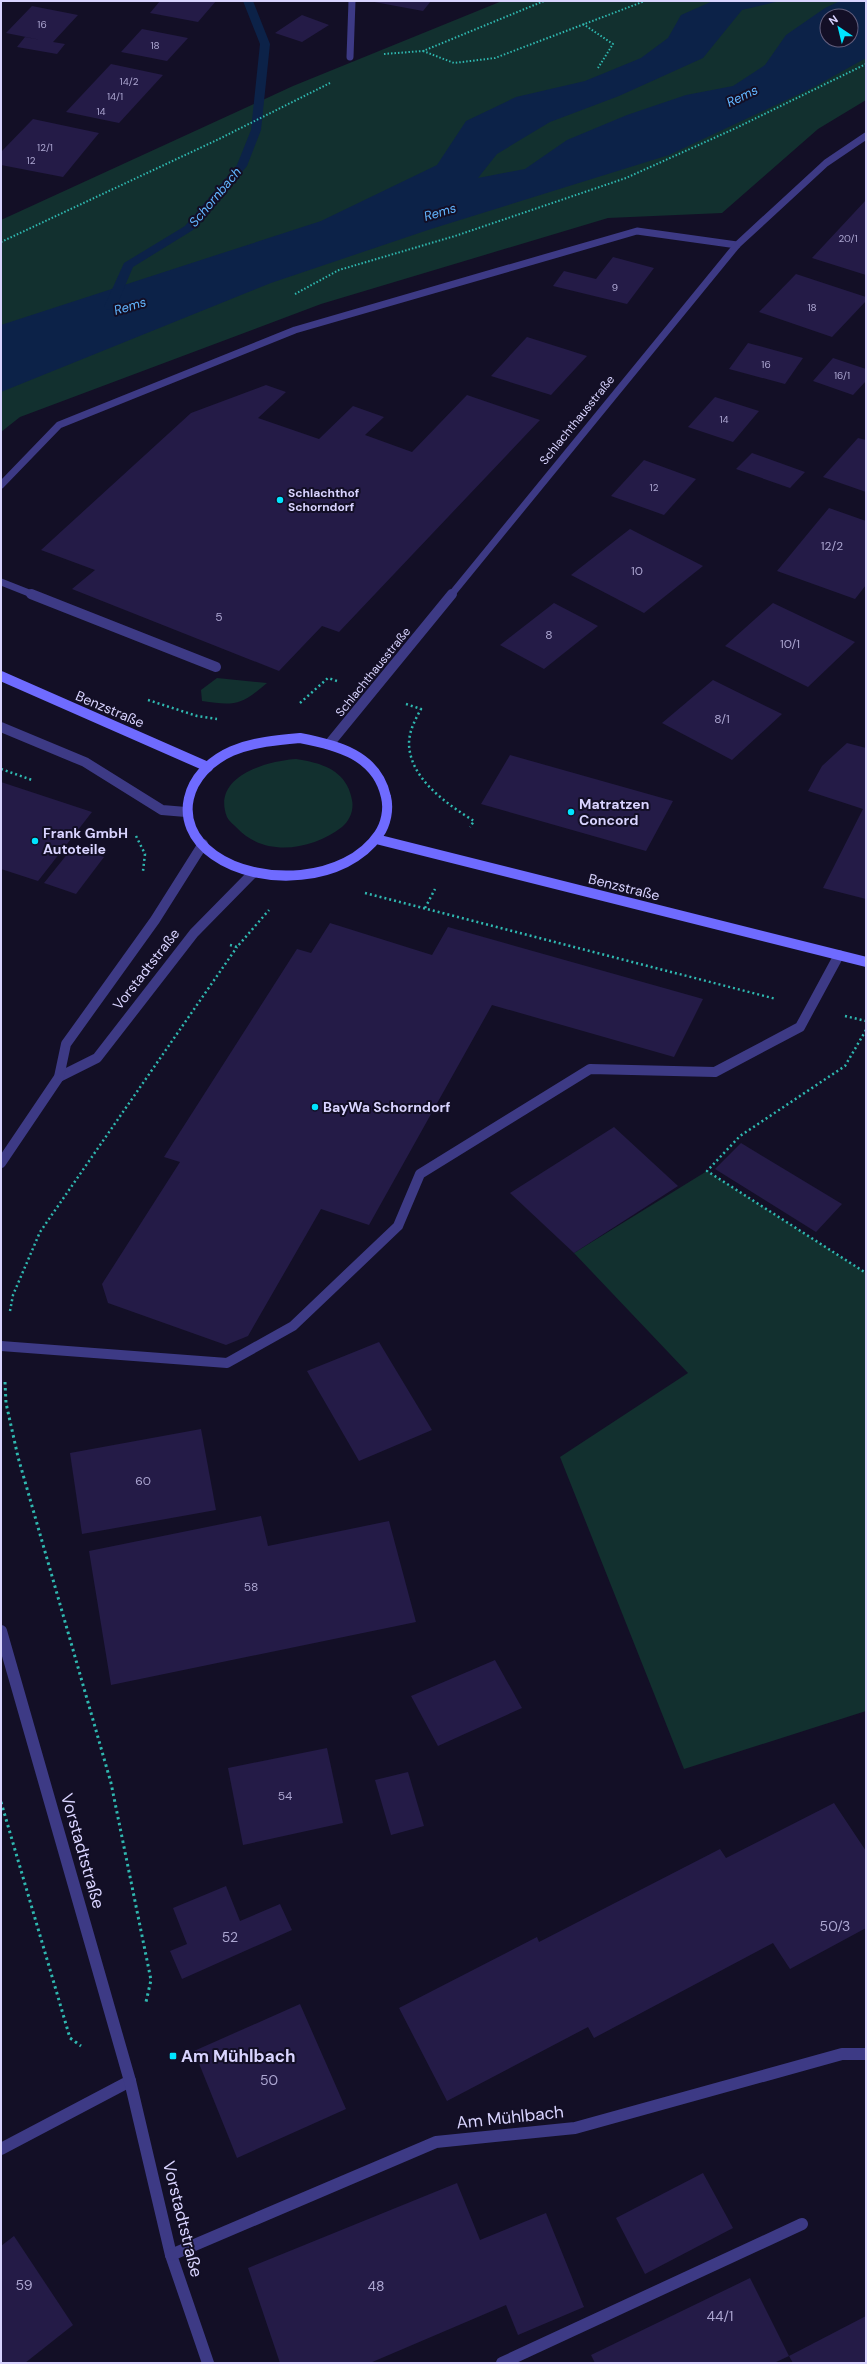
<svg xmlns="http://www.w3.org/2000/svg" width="867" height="2364" font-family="'DM Sans',sans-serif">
  <rect width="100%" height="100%" fill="#130f26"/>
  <g fill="#12302f" fill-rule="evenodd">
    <path d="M502 1H866V100L818 129 722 213 608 218 321 304 20 417 1 432V220L293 86ZM827 16H851V40H827Z"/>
    <path d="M217 678 267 683C241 705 235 706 202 701L201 690Z"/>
    <path d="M296 759C323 763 347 771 352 800 354 810 350 820 342 827 312 850 265 858 237 828 234 825 229 821 227 817 211 776 267 761 296 759Z"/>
    <path d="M707 1171 866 1273V1711L684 1769 560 1457 688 1373 574 1253Z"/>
  </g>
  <path fill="#0c2248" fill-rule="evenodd" d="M713 1H780L742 10 703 58 619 96 550 122 497 154 478 178 525 169 567 140 627 115 686 95 733 86 765 65 786 35 825 8 840 1H866V58L814 87 669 155 431 229 271 283 1 392V325L321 221 437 165 466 121 516 97 585 81 641 58 668 38 681 15ZM827 16H851V40H827Z"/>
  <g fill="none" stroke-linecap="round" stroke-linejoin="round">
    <path fill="#0c2248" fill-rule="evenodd" d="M243 1H253L270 44 261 130 247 166 193 230 133 267 116 307 110 310 106 309 104 307 124 263 185 226 237 165 251 130 260 44Z"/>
  </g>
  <g fill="#241b47">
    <path d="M160 1H216L198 22 150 13Z"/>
    <path d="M369 1H431L423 11Z"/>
    <path d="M32 6 78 15 53 42 65 44 57 54 17 47 25 37 41 40 6 33Z"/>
    <path d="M302 15 329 25 302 42 275 33Z"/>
    <path d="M142 29 188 38 167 61 121 52Z"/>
    <path d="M111 64 163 75 119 123 66 112Z"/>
    <path d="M33 119 99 133 63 177 1 165V152Z"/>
    <path d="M866 200V275L812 258 853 214Z"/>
    <path d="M613 257 654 268 627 304 553 286 564 271 596 279Z"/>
    <path d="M796 274 866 297V301L832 337 759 312Z"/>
    <path d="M527 337 587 356 551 395 491 376Z"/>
    <path d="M748 343 803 358 785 384 729 369Z"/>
    <path d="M833 358 866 369V381L853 395 813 381Z"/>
    <path d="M266 385 286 392 258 418 319 439 353 406 384 417 365 435 412 452 467 395 540 420 339 632 322 626 279 671 72 589 95 570 41 550 191 413Z"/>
    <path d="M715 397 759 411 733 442 688 427Z"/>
    <path d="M858 438 866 440V492L823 477Z"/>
    <path d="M752 453 805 472 790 488 736 469Z"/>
    <path d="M644 460 696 479 664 515 611 496Z"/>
    <path d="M829 508 866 521V585L855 599 777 571Z"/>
    <path d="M630 529 703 566 644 613 571 575Z"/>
    <path d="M554 603 598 626 544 669 500 645Z"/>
    <path d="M773 603 855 642 808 687 725 646Z"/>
    <path d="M713 680 782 714 732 760 662 723Z"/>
    <path d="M847 743 866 748V899L823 888 863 809 808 791 822 766Z"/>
    <path d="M510 755 673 801 646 851 481 804Z"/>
    <path d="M1 782 92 812 38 881 1 869Z"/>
    <path d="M73 847 104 857 76 894 44 883Z"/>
    <path d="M330 923 432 955 448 927 703 999 674 1057 492 1005 369 1225 321 1209 248 1336 226 1345 108 1303 102 1284 180 1162 164 1157 297 949 311 953Z"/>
    <path d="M614 1127 678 1186 574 1253 510 1193Z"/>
    <path d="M741 1143 842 1204 816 1232 715 1169Z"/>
    <path d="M379 1342 432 1430 359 1461 307 1371Z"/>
    <path d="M201 1429 216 1510 82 1534 70 1453Z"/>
    <path d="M261 1516 268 1546 389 1521 416 1622 111 1685 89 1551Z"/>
    <path d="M495 1660 522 1708 438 1746 411 1696Z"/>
    <path d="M327 1748 343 1823 243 1845 228 1768Z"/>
    <path d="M408 1772 424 1826 391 1835 375 1780Z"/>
    <path d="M834 1803 866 1851V1928L790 1969 773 1943 594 2038 588 2027 447 2101 399 2008 537 1937 539 1942 720 1849 726 1858Z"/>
    <path d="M226 1886 240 1921 280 1904 292 1930 182 1979 170 1951 187 1944 173 1908Z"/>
    <path d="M300 2004 346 2109 237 2158 194 2051Z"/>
    <path d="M703 2173 733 2228 645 2274 616 2218Z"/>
    <path d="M457 2183 480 2240 546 2213 584 2307 518 2335 506 2305 370 2363H280L248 2268Z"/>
    <path d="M14 2236 73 2325 25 2363H1V2246Z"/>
    <path d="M750 2278 789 2356 774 2363H595L591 2355Z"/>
    <path d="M866 2316V2363H793L789 2356Z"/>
  </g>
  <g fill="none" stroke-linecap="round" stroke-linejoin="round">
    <g stroke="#2fb8b0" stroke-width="2" stroke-dasharray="1.5 2" stroke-linecap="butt">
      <path d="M583 24 613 44 598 68"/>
      <path d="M423 51 454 63 495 58 645 1"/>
      <path d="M384 54 423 51 544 1"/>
      <path d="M1 242 219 139 330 83"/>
      <path d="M295 294 339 270 455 236 626 178 736 128 866 64"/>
    </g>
    <g stroke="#2fb8b0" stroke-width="2.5" stroke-dasharray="2 3" stroke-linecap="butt">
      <path d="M148 700 197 716 217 719"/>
      <path d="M300 703 328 678 337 681"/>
      <path d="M406 704 421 709C415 720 409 731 409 744 410 779 447 804 474 821L470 827"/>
      <path d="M1 769 32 780"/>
      <path d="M136 836 145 854 143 871"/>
      <path d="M365 893 776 999"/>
      <path d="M425 908 435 889"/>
      <path d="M230 945 237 947 269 910"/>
      <path d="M845 1016 866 1021"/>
      <path d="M866 1030 845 1066 740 1136 707 1171 866 1273"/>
      <path d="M10 1311 13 1295 40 1232 237 947"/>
    </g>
    <g stroke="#2fb8b0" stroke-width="3" stroke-dasharray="2.5 3.5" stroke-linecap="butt">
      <path d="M5 1382 6 1403 18 1457 111 1783 151 1980 146 2002"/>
      <path d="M1 1802 70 2038 81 2046"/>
    </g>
    <g stroke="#3d3a85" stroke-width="7">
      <path d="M1 485 59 425 295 330 637 231 737 245"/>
      <path d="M1 582 34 595"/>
    </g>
    <g stroke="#3d3a85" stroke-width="10">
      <path d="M31 594 216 667"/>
      <path d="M1 727 85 762 162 810 186 812"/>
      <path d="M1 1346 227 1363 293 1326 398 1226 420 1174 590 1069 715 1072 800 1027 839 955"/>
    </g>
    <g stroke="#3d3a85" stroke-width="12">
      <path d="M1 2149 130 2081"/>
      <path d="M502 2363 802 2224"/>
    </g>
    <g stroke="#3d3a85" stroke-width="7">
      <path d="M350 57 352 1"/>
      <path d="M451 595 737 245 826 163 866 136"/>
    </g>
    <g stroke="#3d3a85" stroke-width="10">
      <path d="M330 743 452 594"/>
      <path d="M59 1077 97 1058 194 933 254 872"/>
      <path d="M1 1163 59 1077 66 1044 155 920 203 844"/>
    </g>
    <g stroke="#3d3a85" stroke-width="12">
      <path d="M1 1631 130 2081 171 2255 208 2363"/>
      <path d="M171 2255 436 2142 575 2128 842 2054H866"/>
    </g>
    <g stroke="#6f6bff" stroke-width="10">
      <path d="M1 676 208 767"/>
      <path d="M300 738C337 745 377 755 386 797 389 809 386 824 379 834 346 883 259 887 214 855 169 823 186 771 232 751 254 742 277 740 300 738Z"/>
      <path d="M376 839 866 962"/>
    </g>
  </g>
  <g fill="#00e5ff" stroke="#130f26" stroke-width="1.5">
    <circle cx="280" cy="500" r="4"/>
    <circle cx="571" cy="812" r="4"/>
    <circle cx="35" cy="841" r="4"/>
    <circle cx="315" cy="1107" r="4"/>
    <rect x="169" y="2052" width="8" height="8" rx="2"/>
  </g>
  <g text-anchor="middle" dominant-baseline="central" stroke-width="4" stroke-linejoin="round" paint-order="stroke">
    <g font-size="10" fill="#aca6d1">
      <text x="42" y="24">16</text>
      <text x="155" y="45">18</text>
      <text x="129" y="81">14/2</text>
      <text x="115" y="96">14/1</text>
      <text x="101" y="111">14</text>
      <text x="45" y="147">12/1</text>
      <text x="31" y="160">12</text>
      <text x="848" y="238">20/1</text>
      <text x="615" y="287">9</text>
      <text x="812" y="307">18</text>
      <text x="766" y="364">16</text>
      <text x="842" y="375">16/1</text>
      <text x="724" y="419">14</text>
      <text x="654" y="487">12</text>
    </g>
    <g font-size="12" fill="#d9d4ff" stroke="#130f26">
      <text transform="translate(577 420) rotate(-51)">Schlachthausstraße</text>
      <text transform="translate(373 672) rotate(-51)">Schlachthausstraße</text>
    </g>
    <g font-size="12" font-weight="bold" fill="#d9d4ff" stroke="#130f26" text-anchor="start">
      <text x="288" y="493">Schlachthof<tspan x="288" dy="14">Schorndorf</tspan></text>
    </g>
    <g font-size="12" fill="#aca6d1">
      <text x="832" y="546">12/2</text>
      <text x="637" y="571">10</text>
      <text x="219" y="617">5</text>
      <text x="549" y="635">8</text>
      <text x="790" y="644">10/1</text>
      <text x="722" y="719">8/1</text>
      <text x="143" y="1481">60</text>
      <text x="251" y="1587">58</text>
      <text x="285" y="1796">54</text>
    </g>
    <g font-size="13" font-style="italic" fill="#62b6ff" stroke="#130f26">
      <text transform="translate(742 96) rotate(-26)">Rems</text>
      <text transform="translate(215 197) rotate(-50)">Schornbach</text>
      <text transform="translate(440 212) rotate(-17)">Rems</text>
      <text transform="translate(130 306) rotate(-17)">Rems</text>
    </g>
    <g font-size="14" fill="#d9d4ff" stroke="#130f26">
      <text transform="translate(110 709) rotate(23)">Benzstraße</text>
      <text transform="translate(624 887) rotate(14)">Benzstraße</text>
      <text transform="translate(146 969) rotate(-52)">Vorstadtstraße</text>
    </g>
    <g font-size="14" font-weight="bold" fill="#d9d4ff" stroke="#130f26" text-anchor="start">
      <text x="579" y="804">Matratzen<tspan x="579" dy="16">Concord</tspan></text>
      <text x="43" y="833">Frank GmbH<tspan x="43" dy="16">Autoteile</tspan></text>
      <text x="323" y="1107">BayWa Schorndorf</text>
    </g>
    <g font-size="14" fill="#aca6d1">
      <text x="835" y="1926">50/3</text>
      <text x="230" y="1937">52</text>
      <text x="269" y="2080">50</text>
      <text x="24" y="2285">59</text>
      <text x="376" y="2286">48</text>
      <text x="720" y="2316">44/1</text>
    </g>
    <g font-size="17" fill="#d9d4ff" stroke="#130f26">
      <text transform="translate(83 1851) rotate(74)">Vorstadtstraße</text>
      <text transform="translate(510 2117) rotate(-6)">Am Mühlbach</text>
      <text transform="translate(183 2219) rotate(76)">Vorstadtstraße</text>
    </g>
    <g font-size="17" font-weight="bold" fill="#d9d4ff" stroke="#130f26" text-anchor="start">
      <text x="181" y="2056">Am Mühlbach</text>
    </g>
  </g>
  <rect width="867" height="2364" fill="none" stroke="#d9d4ff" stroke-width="4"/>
  <g transform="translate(839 28) rotate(325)"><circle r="19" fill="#130f26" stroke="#625e7d"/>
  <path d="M0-3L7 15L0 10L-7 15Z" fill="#00e5ff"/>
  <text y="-6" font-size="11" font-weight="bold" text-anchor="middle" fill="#d9d4ff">N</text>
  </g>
</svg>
